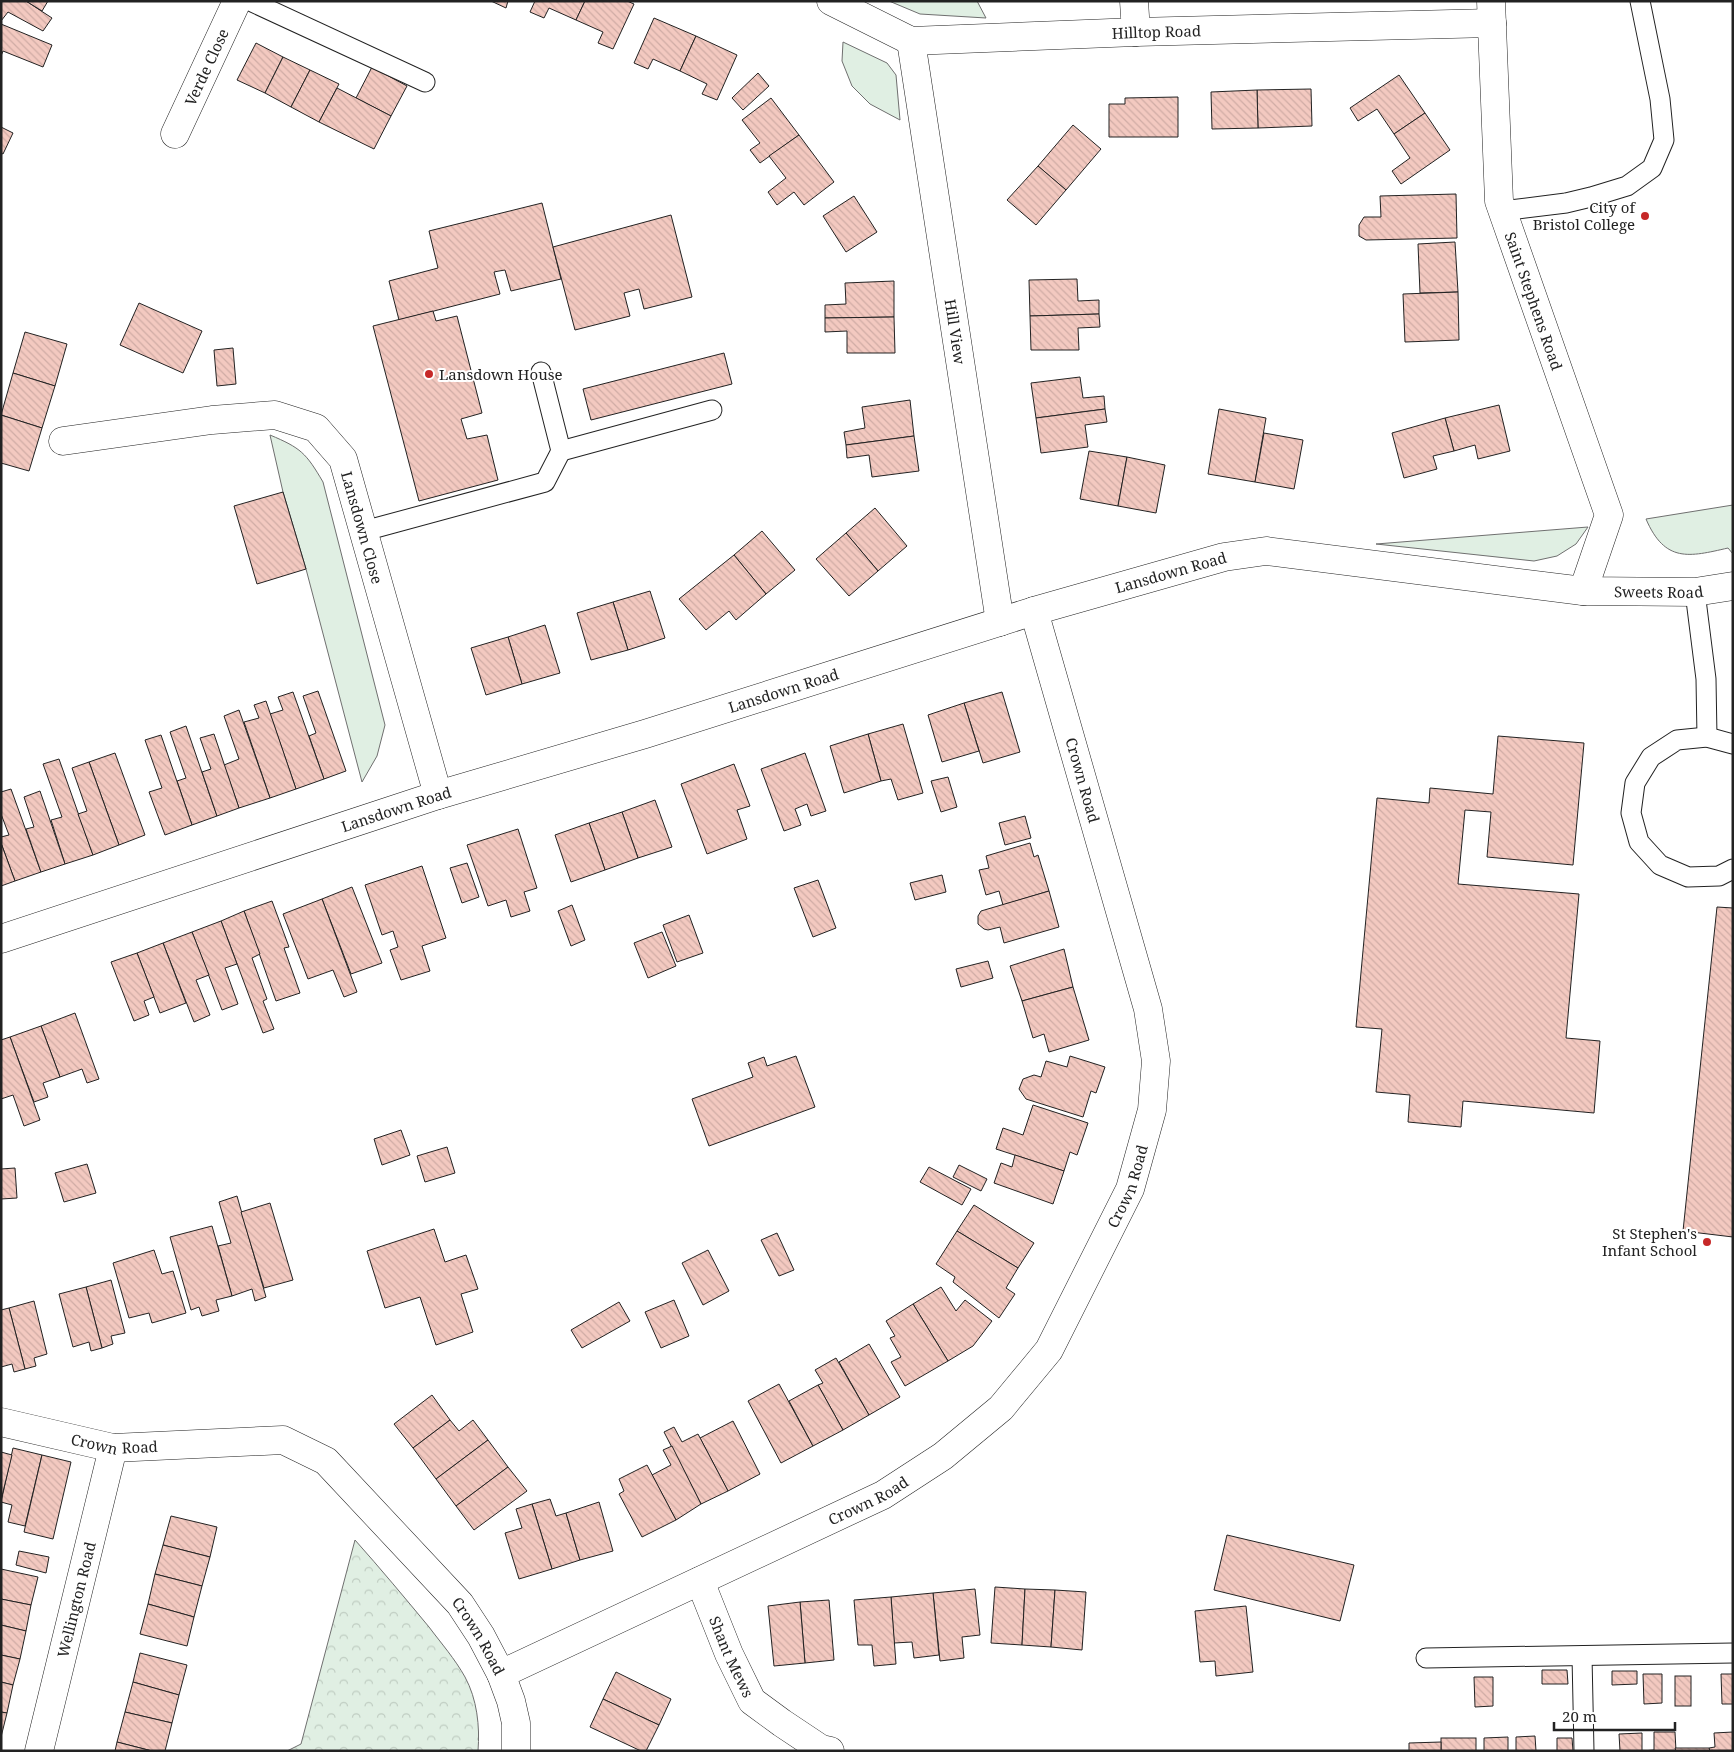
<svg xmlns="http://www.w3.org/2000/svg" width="1734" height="1752" font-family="'Noto Serif',serif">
  <defs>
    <pattern id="park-crowns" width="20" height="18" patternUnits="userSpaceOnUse" patternTransform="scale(1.25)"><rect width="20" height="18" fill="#e0efe3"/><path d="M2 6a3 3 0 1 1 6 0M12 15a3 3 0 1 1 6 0" fill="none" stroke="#c0cdc2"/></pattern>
    <pattern id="building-back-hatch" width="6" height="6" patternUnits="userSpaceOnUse" patternTransform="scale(1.25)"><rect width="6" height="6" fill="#f3c9c0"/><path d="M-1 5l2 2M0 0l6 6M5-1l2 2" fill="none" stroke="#d0aca5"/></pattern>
  </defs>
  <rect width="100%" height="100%" fill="#fff"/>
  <g fill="#e0efe3" stroke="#6f6f6f">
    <path d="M889 1H977L986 18 920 14Z"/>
    <path d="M843 42 887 63 896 75 900 120 870 104 852 86 842 61Z"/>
    <path d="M270 435C301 448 306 453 323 482L385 725 377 756 362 782 306 569 283 492Z"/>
    <path d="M1733 505V554L1728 548C1689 557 1665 563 1646 519Z"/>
    <path d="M1588 527 1576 544 1557 556 1534 561 1376 544Z"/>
  </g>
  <path fill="url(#park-crowns)" stroke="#6f6f6f" d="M355 1540C380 1568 405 1598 429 1627 441 1643 455 1659 465 1677 477 1699 480 1726 478 1751H287L301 1744Z"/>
  <g fill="url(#building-back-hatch)" stroke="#222">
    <path d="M1 1H26L52 18 43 31 8 12 1 21Z"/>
    <path d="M26 1H48L42 11Z"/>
    <path d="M491 1H508L506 8Z"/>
    <path d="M535 1H585L576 20 549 8 544 18 530 12Z"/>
    <path d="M585 1H627L634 4 613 49 598 43 603 32 576 20Z"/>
    <path d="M654 18 696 36 680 71 653 59 648 69 634 63Z"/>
    <path d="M1 24 52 45 43 67 3 51 1 56Z"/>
    <path d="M696 36 737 55 717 100 702 94 707 84 680 71Z"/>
    <path d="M256 43 283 57 265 93 237 80Z"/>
    <path d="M283 57 310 70 291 107 265 93Z"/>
    <path d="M372 67 407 86 391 116 356 98Z"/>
    <path d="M310 70 339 84 319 122 291 107Z"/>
    <path d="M758 73 769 86 743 110 732 98Z"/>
    <path d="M1399 75 1425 113 1394 134 1377 109 1358 121 1350 108Z"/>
    <path d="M337 88 391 116 374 149 319 122Z"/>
    <path d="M1311 89 1312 126 1258 128 1257 90Z"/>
    <path d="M1257 90 1258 128 1212 129 1211 92Z"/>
    <path d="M1178 97V137H1109V104H1125V98Z"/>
    <path d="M771 98 799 135 760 163 750 150 760 143 742 120Z"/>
    <path d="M1425 113 1450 150 1401 184 1392 171 1410 158 1394 134Z"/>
    <path d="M1073 125 1101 149 1066 190 1038 166Z"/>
    <path d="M1 127 13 133 3 154 1 153Z"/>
    <path d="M799 135 834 182 804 205 794 192 777 205 768 192 786 178 769 156Z"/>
    <path d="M1038 166 1066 190 1036 225 1007 200Z"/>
    <path d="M1456 194 1457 238 1366 240 1359 236V225L1364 217H1381L1380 196Z"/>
    <path d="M854 196 877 232 846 252 823 216Z"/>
    <path d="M542 203 561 279 511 291 505 270 499 271 494 272 500 294 399 320 389 281 438 268 429 231Z"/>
    <path d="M671 215 692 297 644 309 639 289 624 293 630 316 575 330 553 247Z"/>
    <path d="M1455 242 1458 292 1420 293 1418 244Z"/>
    <path d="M1077 279 1078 301 1099 300V314L1030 316 1029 280Z"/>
    <path d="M894 281V317L825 318V305L846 304 845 283Z"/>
    <path d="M1458 292 1459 340 1405 342 1403 294Z"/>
    <path d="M139 303 202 331 183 373 120 345Z"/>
    <path d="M433 311 436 321 457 316 482 413 461 419 467 439 487 435 498 480 419 501 373 326Z"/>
    <path d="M1099 314 1100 327 1078 328 1079 350H1031L1030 316Z"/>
    <path d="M894 317 895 353H847V331L825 332V318Z"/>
    <path d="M25 332 67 344 55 386 13 373Z"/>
    <path d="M233 348 236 384 217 386 214 350Z"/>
    <path d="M724 353 732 384 591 420 583 389Z"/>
    <path d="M13 373 55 386 42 428 1 415Z"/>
    <path d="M1080 377 1083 398 1104 396 1105 409 1036 418 1031 383Z"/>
    <path d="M910 400 914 436 846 445 844 432 865 428 862 407Z"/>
    <path d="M1499 405 1510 451 1478 459 1475 445 1454 451 1445 418Z"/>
    <path d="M1105 409 1107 422 1085 425 1088 447 1041 453 1036 418Z"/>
    <path d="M1219 409 1266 418 1255 482 1208 474Z"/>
    <path d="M1 415 42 428 29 471 1 463Z"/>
    <path d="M1445 418 1454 451 1433 456 1437 469 1404 478 1392 433Z"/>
    <path d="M1264 433 1303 440 1294 489 1255 482Z"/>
    <path d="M914 436 919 471 872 477 869 455 847 458 846 445Z"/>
    <path d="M1089 451 1127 457 1118 506 1080 499Z"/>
    <path d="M1127 457 1165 465 1156 513 1118 506Z"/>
    <path d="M283 492 306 569 257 584 234 506Z"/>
    <path d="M875 508 907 546 878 571 846 533Z"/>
    <path d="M762 531 795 570 766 594 734 555Z"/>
    <path d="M846 533 878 571 849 596 816 559Z"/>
    <path d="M734 555 766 594 736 620 729 611 706 630 679 599Z"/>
    <path d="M650 591 665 638 628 650 613 602Z"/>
    <path d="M613 602 628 650 591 660 577 613Z"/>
    <path d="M545 625 560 673 522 684 508 637Z"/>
    <path d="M508 637 522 684 486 695 471 648Z"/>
    <path d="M318 691 346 771 324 779 309 736 316 733 303 696Z"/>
    <path d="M293 692 324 779 296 789 270 714 283 710 278 697Z"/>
    <path d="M1002 692 1020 752 983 763 964 703Z"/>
    <path d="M266 701 296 789 270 798 244 722 259 718 254 705Z"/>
    <path d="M964 703 979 751 942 762 928 715Z"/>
    <path d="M239 710 270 798 239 808 224 765 239 759 224 716Z"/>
    <path d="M903 724 923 793 898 800 891 779 881 781 868 734Z"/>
    <path d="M186 726 217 816 192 825 177 781 186 778 170 732Z"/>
    <path d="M214 734 239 808 217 816 202 772 211 769 200 738Z"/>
    <path d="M868 734 881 781 844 793 830 746Z"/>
    <path d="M161 735 192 825 165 835 149 792 162 788 145 740Z"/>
    <path d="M1498 736 1584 743 1573 865 1487 857 1491 812 1465 810 1458 884 1579 894 1566 1038 1600 1041 1594 1113 1463 1101 1461 1127 1408 1122 1410 1095 1376 1092 1382 1029 1356 1027 1377 798 1429 803 1430 788 1493 794Z"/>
    <path d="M115 753 145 835 119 845 89 762Z"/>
    <path d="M805 753 826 811 811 816 807 804 795 809 801 825 784 831 761 769Z"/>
    <path d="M59 759 93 855 65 864 51 820 62 817 43 764Z"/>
    <path d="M89 762 119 845 93 855 78 814 87 811 72 768Z"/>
    <path d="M734 764 750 806 737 810 747 839 707 854 681 784Z"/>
    <path d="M948 777 957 807 941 812 931 781Z"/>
    <path d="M11 789 41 872 15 881 1 843V837L9 835 1 814V792Z"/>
    <path d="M40 791 65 864 41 872 26 829 34 827 24 797Z"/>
    <path d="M655 800 672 847 638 858 622 812Z"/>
    <path d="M622 812 638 858 605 870 589 823Z"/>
    <path d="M1025 816 1031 838 1005 845 999 823Z"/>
    <path d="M589 823 605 870 571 882 555 835Z"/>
    <path d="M518 829 537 888 524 892 530 911 511 917 506 900 488 906 467 845Z"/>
    <path d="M1 843 15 881 1 886Z"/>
    <path d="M1030 843 1034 857 1038 855 1049 891 1003 905 999 891 986 895 979 870 989 868 986 856Z"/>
    <path d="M467 863 479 897 462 903 450 868Z"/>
    <path d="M422 866 446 938 422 946 430 971 401 980 390 950 398 947 393 931 382 935 365 885Z"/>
    <path d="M942 875 946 892 915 900 910 883Z"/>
    <path d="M818 880 836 928 813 937 794 888Z"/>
    <path d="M352 887 382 963 351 974 322 899Z"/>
    <path d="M1049 891 1059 927 1004 943 1000 927 988 930 984 929 978 924V916L981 911Z"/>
    <path d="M322 899 357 992 344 997 333 970 308 979 283 914Z"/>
    <path d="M272 901 289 947 284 948 300 993 276 1001 244 911Z"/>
    <path d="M572 905 585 940 571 946 558 911Z"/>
    <path d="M1717 907 1733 908V1237L1683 1231Z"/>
    <path d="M244 911 260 954 252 958 267 999 263 1001 274 1029 263 1033 221 921Z"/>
    <path d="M689 915 703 953 677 962 663 925Z"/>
    <path d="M221 921 237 964 225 968 238 1004 222 1010 192 932Z"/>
    <path d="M192 932 209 975 196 980 210 1015 194 1022 163 943Z"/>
    <path d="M662 932 676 966 648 978 634 943Z"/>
    <path d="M163 943 186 1003 160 1013 137 953Z"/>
    <path d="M1064 949 1073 987 1022 1001 1010 966Z"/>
    <path d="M137 953 154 997 144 1001 149 1015 134 1021 111 962Z"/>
    <path d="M988 961 993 978 961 987 956 969Z"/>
    <path d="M1073 987 1089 1040 1049 1052 1044 1034 1033 1038 1022 1001Z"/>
    <path d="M75 1013 99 1079 87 1083 82 1069 60 1077 41 1026Z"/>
    <path d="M41 1026 60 1077 43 1083 48 1097 34 1102 10 1037Z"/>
    <path d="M10 1037 40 1120 24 1126 13 1095 1 1099V1040Z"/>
    <path d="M796 1056 815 1107 709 1146 692 1099 753 1077 748 1063 764 1057 767 1066Z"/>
    <path d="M1070 1056 1105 1067 1096 1093 1091 1091 1083 1117 1026 1099 1019 1089 1023 1079 1034 1075 1041 1077 1046 1061 1067 1067Z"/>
    <path d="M1033 1105 1088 1123 1077 1155 1070 1152 1064 1171 996 1149 1003 1128 1023 1135Z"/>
    <path d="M401 1130 410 1155 382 1165 374 1139Z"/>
    <path d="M447 1147 455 1173 425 1182 417 1156Z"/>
    <path d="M1015 1155 1064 1171 1053 1204 994 1183 1001 1163 1012 1167Z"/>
    <path d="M87 1164 96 1193 64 1202 55 1173Z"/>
    <path d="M959 1165 987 1179 981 1191 953 1177Z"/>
    <path d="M929 1167 971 1189 962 1205 920 1182Z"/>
    <path d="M15 1168 17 1198 1 1199V1169Z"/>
    <path d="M237 1196 266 1297 255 1301 252 1289 232 1296 218 1246 231 1243 219 1202Z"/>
    <path d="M270 1203 293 1280 264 1288 241 1212Z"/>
    <path d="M974 1205 1034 1243 1018 1268 957 1231Z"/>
    <path d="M212 1226 232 1296 216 1300 219 1311 202 1316 199 1307 191 1310 170 1237Z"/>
    <path d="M434 1229 445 1262 466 1255 478 1289 461 1294 473 1332 436 1345 420 1297 385 1308 367 1251Z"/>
    <path d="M957 1231 1018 1268 1006 1288 1015 1294 999 1318 953 1282 955 1277 936 1264Z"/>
    <path d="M777 1233 794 1270 779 1276 761 1240Z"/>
    <path d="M154 1250 162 1274 173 1271 186 1313 152 1323 149 1313 129 1318 113 1263Z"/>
    <path d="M708 1250 729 1291 703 1305 682 1263Z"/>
    <path d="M111 1280 125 1333 111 1336 113 1344 102 1348 86 1287Z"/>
    <path d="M86 1287 102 1348 91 1351 89 1342 73 1347 59 1294Z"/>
    <path d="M941 1287 956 1311 965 1300 992 1321 973 1346 948 1361 913 1304Z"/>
    <path d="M674 1300 689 1336 661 1348 645 1312Z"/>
    <path d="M34 1301 47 1354 34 1358 36 1366 25 1369 9 1308Z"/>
    <path d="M619 1302 630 1321 582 1348 571 1330Z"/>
    <path d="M913 1304 948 1361 905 1386 891 1362 901 1357 890 1338 895 1336 886 1321Z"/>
    <path d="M9 1308 25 1369 14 1372 12 1364 1 1367V1310Z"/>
    <path d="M869 1344 900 1397 869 1415 839 1362Z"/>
    <path d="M836 1358 869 1415 843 1430 818 1385 823 1383 815 1370Z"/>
    <path d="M779 1384 813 1446 781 1463 748 1401Z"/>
    <path d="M818 1385 843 1430 813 1446 789 1401Z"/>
    <path d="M432 1395 450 1420 413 1448 394 1424Z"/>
    <path d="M450 1420 459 1431 473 1420 488 1440 436 1479 413 1448Z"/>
    <path d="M733 1421 760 1474 728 1491 700 1438Z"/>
    <path d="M674 1427 682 1442 698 1434 728 1491 701 1504 664 1432Z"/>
    <path d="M488 1440 508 1467 456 1506 436 1479Z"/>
    <path d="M672 1446 701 1504 676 1520 652 1475 671 1465 663 1450Z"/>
    <path d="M13 1448 42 1455 25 1526 8 1522 12 1505 1 1502Z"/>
    <path d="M1 1452 12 1455 1 1500Z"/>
    <path d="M42 1455 71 1462 53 1539 24 1532Z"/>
    <path d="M647 1465 676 1520 642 1537 619 1494 624 1491 619 1479Z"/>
    <path d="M508 1467 527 1491 474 1530 456 1506Z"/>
    <path d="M550 1499 556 1516 566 1513 580 1560 552 1569 532 1504Z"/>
    <path d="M599 1502 613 1551 580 1560 566 1513Z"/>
    <path d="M532 1504 552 1569 519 1579 505 1533 522 1528 516 1509Z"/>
    <path d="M171 1516 217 1527 210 1557 163 1545Z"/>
    <path d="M1227 1535 1354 1565 1340 1621 1214 1590Z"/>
    <path d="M163 1545 210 1557 202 1586 155 1574Z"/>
    <path d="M19 1551 49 1557 46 1573 16 1565Z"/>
    <path d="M1 1569 38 1577 31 1605 1 1599Z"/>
    <path d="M155 1574 202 1586 194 1617 148 1604Z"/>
    <path d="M995 1587 1025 1589 1022 1645 991 1643Z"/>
    <path d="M975 1589 980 1635 962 1637 964 1658 940 1661 933 1593Z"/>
    <path d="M1025 1589 1055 1590 1051 1647 1022 1645Z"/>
    <path d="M1055 1590 1086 1592 1082 1650 1051 1647Z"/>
    <path d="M933 1593 939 1655 914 1658 912 1642 894 1643 891 1597Z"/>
    <path d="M891 1597 896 1664 874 1666 872 1645H858L854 1600Z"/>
    <path d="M1 1599 31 1605 26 1631 1 1625Z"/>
    <path d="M829 1600 834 1660 805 1663 800 1602Z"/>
    <path d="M800 1602 805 1663 774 1666 768 1606Z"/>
    <path d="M148 1604 194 1617 187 1646 140 1634Z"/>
    <path d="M1246 1606 1253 1672 1216 1676 1215 1661 1200 1662 1195 1611Z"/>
    <path d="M1 1625 26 1631 20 1659 1 1655Z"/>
    <path d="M140 1653 187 1665 179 1695 133 1682Z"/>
    <path d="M1 1655 20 1659 13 1685 1 1682Z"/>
    <path d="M1542 1670H1567L1568 1684H1542Z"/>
    <path d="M1612 1671H1637V1684L1612 1685Z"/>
    <path d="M616 1672 671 1699 659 1725 603 1699Z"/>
    <path d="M1643 1674H1662V1703L1644 1704Z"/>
    <path d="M1721 1674H1733V1704H1722Z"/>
    <rect x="1675" y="1676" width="16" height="30"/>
    <path d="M1474 1677H1493V1706L1475 1707Z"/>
    <path d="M1 1682 13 1685 7 1713 1 1712Z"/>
    <path d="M133 1682 179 1695 172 1723 125 1712Z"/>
    <path d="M603 1699 659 1725 646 1751H641L590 1727Z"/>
    <path d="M1 1712 7 1713 1 1737Z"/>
    <path d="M125 1712 172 1723 165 1751H152L117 1742Z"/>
    <path d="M1654 1732H1675L1676 1751H1642L1654 1750Z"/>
    <path d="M1733 1732V1751H1710L1709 1748 1715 1747 1714 1733Z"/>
    <path d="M1642 1733V1751H1620L1619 1734Z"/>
    <path d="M1535 1736 1536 1751H1516V1737Z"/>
    <path d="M1508 1737V1751H1484V1738Z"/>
    <rect x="1441" y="1738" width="35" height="13"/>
    <path d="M1557 1738H1572L1573 1751H1557Z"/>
    <path d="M117 1742 152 1751H115Z"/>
    <path d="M1441 1742V1751H1409V1743Z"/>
    <path d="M1675 1748H1709L1710 1751H1676Z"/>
  </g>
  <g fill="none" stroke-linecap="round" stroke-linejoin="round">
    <g stroke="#222" stroke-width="21">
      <g id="service">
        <path d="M250 1 425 82"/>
        <path d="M1502 211 1566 203 1591 197 1627 186 1652 168 1664 140 1660 99 1640 1"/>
        <path d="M561 451 712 410"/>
        <path d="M364 531 545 482 561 451 541 372"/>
        <path d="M1695 592 1706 679 1707 737"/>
        <path d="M1733 744 1707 737 1677 740 1651 757 1635 783 1631 813 1639 842 1660 865 1688 877 1719 876 1733 869"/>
        <path d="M1582 1656 1584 1751"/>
        <path d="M1426 1658 1733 1653"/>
      </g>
    </g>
    <g stroke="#222" stroke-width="29">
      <g id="minor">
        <path id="s1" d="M831 1 911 41 1136 32 1492 23"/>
        <path d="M1134 1 1136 32"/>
        <path id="s2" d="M1491 1 1499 201 1609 515 1583 591"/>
        <path id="s3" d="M911 41 1000 622"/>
        <path id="s4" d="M175 134 237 1"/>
        <path id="s5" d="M63 441 212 420 275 415 316 428 343 459 438 795"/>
        <path id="s6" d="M1 939 438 795 645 734 1034 611 1224 557 1266 551 1583 591 1695 592 1733 586"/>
        <path id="s7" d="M1 1422 113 1448 283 1440 326 1461 460 1604 481 1636 501 1674 511 1701 516 1723V1751"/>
        <path id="s8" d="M700 1581 729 1654 752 1701 782 1723 821 1749 830 1751"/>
        <path id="s9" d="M501 1674 883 1495 943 1456 1001 1408 1049 1350 1130 1189 1152 1110 1156 1061 1148 1009 1034 611"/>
        <path id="s10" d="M39 1751 113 1448"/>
      </g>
    </g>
    <use href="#service" stroke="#fff" stroke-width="19"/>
    <use href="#minor" stroke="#fff" stroke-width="28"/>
  </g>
  <g fill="#c62828" stroke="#fff" stroke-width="2">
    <circle cx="1645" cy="216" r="5"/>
    <circle cx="429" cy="374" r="5"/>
    <circle cx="1707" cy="1242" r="5"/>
  </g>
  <g text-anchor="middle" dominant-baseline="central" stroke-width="4" stroke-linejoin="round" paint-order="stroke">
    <g font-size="15" fill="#222" stroke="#fff">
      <text stroke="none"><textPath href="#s1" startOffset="335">Hilltop Road</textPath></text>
      <text stroke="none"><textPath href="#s4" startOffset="74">Verde Close</textPath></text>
      <text stroke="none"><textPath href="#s2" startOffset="306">Saint Stephens Road</textPath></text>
      <text stroke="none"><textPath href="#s3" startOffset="294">Hill View</textPath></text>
      <text stroke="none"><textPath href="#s5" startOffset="369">Lansdown Close</textPath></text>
      <text stroke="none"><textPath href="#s6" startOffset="1226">Lansdown Road</textPath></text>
      <text stroke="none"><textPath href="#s6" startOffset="1719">Sweets Road</textPath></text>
      <text stroke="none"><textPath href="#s6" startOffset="821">Lansdown Road</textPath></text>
      <text transform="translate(1083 780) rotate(74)">Crown Road</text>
      <text stroke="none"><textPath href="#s6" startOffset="416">Lansdown Road</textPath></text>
      <text stroke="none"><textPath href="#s9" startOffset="826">Crown Road</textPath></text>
      <text stroke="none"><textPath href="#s7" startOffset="116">Crown Road</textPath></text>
      <text stroke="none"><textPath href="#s9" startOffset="406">Crown Road</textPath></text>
      <text stroke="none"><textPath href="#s10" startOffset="156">Wellington Road</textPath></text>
      <text stroke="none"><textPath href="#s7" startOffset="566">Crown Road</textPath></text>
      <text stroke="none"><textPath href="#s8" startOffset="82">Shant Mews</textPath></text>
    </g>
    <g font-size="15" fill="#222" stroke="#fff" text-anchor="end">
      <text x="1635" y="207">City of<tspan x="1635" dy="17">Bristol College</tspan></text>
      <text x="439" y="374" text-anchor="start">Lansdown House</text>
      <text x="1697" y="1233">St Stephen's<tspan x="1697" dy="17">Infant School</tspan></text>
    </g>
  </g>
  <rect width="1734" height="1752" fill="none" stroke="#222222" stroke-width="5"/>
  <path d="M1554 1722v8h121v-8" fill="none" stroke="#222222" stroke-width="2.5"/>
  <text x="1562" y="1722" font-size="15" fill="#222222" stroke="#ffffff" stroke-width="4" paint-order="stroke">20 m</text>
</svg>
